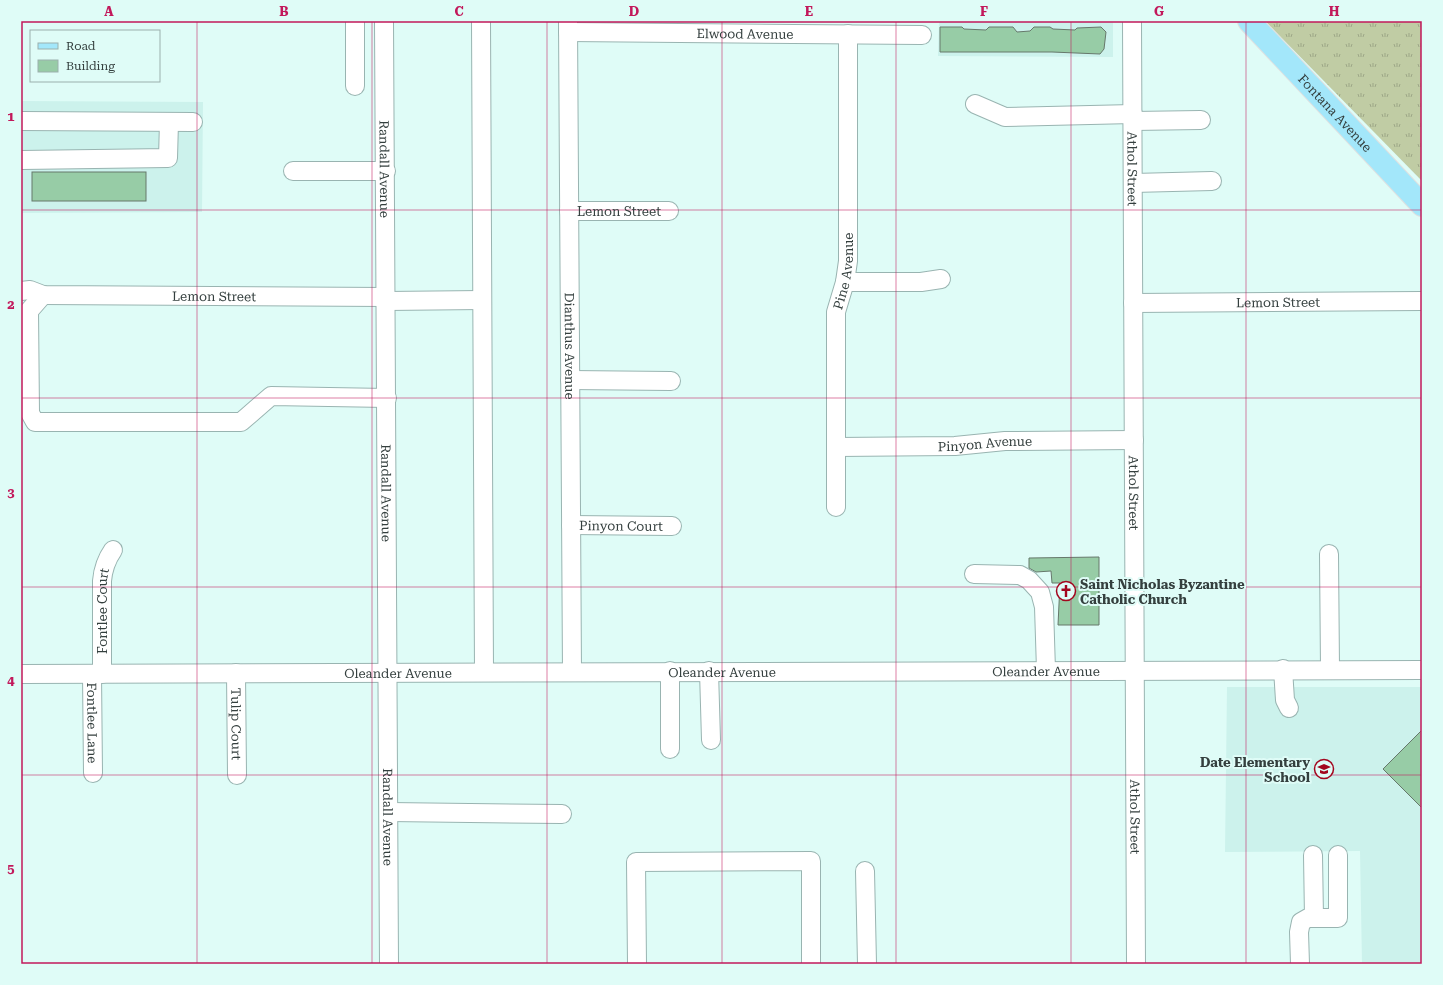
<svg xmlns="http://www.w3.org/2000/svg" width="1443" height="985" font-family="'Roboto Serif',serif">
  <defs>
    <pattern id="grass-tufts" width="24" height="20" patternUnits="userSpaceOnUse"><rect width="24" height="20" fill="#c0cca4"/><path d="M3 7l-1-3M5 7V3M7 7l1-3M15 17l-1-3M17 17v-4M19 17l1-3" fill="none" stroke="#9da787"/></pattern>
  </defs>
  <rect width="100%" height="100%" fill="#dffcf7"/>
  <g fill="#ccf2ec">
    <path d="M939 21H1113V57L938 56Z"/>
    <path d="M21 101 203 102 202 212 21 213 22 310 21 655Z"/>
    <path d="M1227 687H1422V964H1362L1360 851 1225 852Z"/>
  </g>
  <path fill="url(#grass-tufts)" d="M1265 21H1422V181Z"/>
  <g fill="#97cca6" stroke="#66786b">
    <path d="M940 27H962L964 29 986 30 989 27H1013L1017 32 1030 31 1034 27H1050L1053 29 1075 30 1077 28 1101 27 1106 32 1104 49 1100 54 1052 52H940Z"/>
    <rect x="32" y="172" width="114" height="29"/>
    <path d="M1099 557V625H1058L1060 583H1052L1051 571 1036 572 1029 568V558Z"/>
    <path d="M1422 730V808L1383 769Z"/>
  </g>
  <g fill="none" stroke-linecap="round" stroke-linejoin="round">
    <g stroke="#99b4b1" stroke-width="20">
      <g id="minor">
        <path d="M355 21V86"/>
        <path id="s1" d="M384 21 389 964"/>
        <path d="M481 21 484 672"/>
        <path id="s2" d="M568 21 572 672"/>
        <path id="s3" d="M1132 21 1136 964"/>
        <path id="s4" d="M568 32 922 35"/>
        <path d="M975 104 1005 117 1133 114"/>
        <path d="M21 121 193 122"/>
        <path d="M1133 121 1201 120"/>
        <path d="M21 160 168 158 169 122"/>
        <path d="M293 171H386"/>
        <path d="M1133 183 1212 181"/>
        <path id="s5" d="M569 211H669"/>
        <path d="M845 282H921L941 279"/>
        <path id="s6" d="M21 291 30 290 43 295 386 297"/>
        <path d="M43 295 29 311 30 413 35 422H241L271 396 387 398"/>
        <path d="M386 301 482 300"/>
        <path id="s7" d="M1133 303 1422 301"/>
        <path d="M570 380 671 381"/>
        <path id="s8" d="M836 447 955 446 1005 441 1134 440"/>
        <path id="s9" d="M836 507V312L845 282 848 261V34"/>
        <path id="s10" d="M571 525 672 526"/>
        <path d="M1329 554 1330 669"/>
        <path d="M974 574 1020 575 1029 580 1040 592 1044 607 1046 670"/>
        <path d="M1283 669 1285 700 1289 708"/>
        <path d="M670 671V749"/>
        <path d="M709 671 711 740"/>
        <path id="s11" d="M236 673 237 775"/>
        <path id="s12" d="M21 674 1422 670"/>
        <path id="s13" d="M92 674 93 773"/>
        <path id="s14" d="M102 674V581C103 569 106 560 113 550"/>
        <path d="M389 812 562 814"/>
        <path d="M1313 855 1314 918"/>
        <path d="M865 871 867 964"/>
        <path d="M637 964 636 862 811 861V964"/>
        <path d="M1300 964 1299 932 1301 922 1308 918H1338V855"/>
      </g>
    </g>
    <g stroke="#dfe0e0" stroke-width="24">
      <g id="major">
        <path id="s15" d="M1249 21 1422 205"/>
      </g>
    </g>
    <use href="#minor" stroke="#fff" stroke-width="18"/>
    <use href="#major" stroke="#a3e7fa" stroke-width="22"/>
  </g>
  <path fill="none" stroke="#c2185b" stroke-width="1" stroke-opacity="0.55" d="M197 21V964M372 21V964M547 21V964M722 21V964M896 21V964M1071 21V964M1246 21V964M21 210H1422M21 398H1422M21 587H1422M21 775H1422"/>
  <defs>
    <g id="church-ring" transform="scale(1)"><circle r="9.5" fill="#dffcf7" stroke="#a3061e" stroke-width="1.5"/><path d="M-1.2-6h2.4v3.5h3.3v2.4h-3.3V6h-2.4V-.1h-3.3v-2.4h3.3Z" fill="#a3061e"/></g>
    <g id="school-ring" transform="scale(1)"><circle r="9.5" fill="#dffcf7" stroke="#a3061e" stroke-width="1.5"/><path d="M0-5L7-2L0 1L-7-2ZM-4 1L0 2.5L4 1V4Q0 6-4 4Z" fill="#a3061e"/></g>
  </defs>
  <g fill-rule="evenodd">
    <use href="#church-ring" x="1066" y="591"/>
    <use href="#school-ring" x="1324" y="769"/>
  </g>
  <g text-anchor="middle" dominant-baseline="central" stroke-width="4" stroke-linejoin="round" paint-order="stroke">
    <g font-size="13" fill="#343f3e" stroke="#dffcf7">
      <text stroke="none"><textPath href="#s4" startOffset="177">Elwood Avenue</textPath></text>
      <text stroke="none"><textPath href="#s15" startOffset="126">Fontana Avenue</textPath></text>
      <text stroke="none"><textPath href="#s1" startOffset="148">Randall Avenue</textPath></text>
      <text stroke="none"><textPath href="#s3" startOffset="148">Athol Street</textPath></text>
      <text stroke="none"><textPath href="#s5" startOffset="50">Lemon Street</textPath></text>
      <text stroke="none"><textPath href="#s9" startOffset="237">Pine Avenue</textPath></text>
      <text stroke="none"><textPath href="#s6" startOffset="194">Lemon Street</textPath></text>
      <text stroke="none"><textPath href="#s7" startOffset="145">Lemon Street</textPath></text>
      <text stroke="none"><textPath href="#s2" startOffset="325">Dianthus Avenue</textPath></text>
      <text stroke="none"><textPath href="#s8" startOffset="149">Pinyon Avenue</textPath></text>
      <text stroke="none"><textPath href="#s1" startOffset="472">Randall Avenue</textPath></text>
      <text stroke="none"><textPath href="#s3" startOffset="472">Athol Street</textPath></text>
      <text stroke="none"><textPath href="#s10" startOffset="50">Pinyon Court</textPath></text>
      <text stroke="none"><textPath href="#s14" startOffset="63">Fontlee Court</textPath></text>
      <text stroke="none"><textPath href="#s12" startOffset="1025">Oleander Avenue</textPath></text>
      <text stroke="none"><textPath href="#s12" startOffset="701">Oleander Avenue</textPath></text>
      <text stroke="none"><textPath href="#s12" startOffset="377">Oleander Avenue</textPath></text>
      <text stroke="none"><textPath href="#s13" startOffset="49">Fontlee Lane</textPath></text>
      <text stroke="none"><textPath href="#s11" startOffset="51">Tulip Court</textPath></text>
      <text stroke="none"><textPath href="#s1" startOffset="796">Randall Avenue</textPath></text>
      <text stroke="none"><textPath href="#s3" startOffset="796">Athol Street</textPath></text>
    </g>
    <g font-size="13" font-weight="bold" fill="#343f3e" stroke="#dffcf7" text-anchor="start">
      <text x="1080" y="584">Saint Nicholas Byzantine<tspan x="1080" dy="15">Catholic Church</tspan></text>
      <text x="1310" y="762" text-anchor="end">Date Elementary<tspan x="1310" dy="15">School</tspan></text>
    </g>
  </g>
  <rect width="1443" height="985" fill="none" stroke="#dffcf7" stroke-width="44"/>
  <rect x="30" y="30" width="130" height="52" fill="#dffcf7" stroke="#9bb0ad"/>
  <rect x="38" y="43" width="20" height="6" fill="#a3e7fa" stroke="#9bb0ad"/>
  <text x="66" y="50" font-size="12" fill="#343f3e">Road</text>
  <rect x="38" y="60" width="20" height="12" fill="#97cca6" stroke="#9bb0ad"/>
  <text x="66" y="70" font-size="12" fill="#343f3e">Building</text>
  <rect x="22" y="22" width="1399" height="941" fill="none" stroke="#c2185b" stroke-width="1.5"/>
  <g font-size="13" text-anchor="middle" font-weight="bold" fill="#c2185b">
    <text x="109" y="16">A</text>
    <text x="284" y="16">B</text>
    <text x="459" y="16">C</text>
    <text x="634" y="16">D</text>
    <text x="809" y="16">E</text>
    <text x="984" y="16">F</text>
    <text x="1159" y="16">G</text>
    <text x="1334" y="16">H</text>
    <text x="11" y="121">1</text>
    <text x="11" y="309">2</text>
    <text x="11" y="497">3</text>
    <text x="11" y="685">4</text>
    <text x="11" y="873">5</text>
  </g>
</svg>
